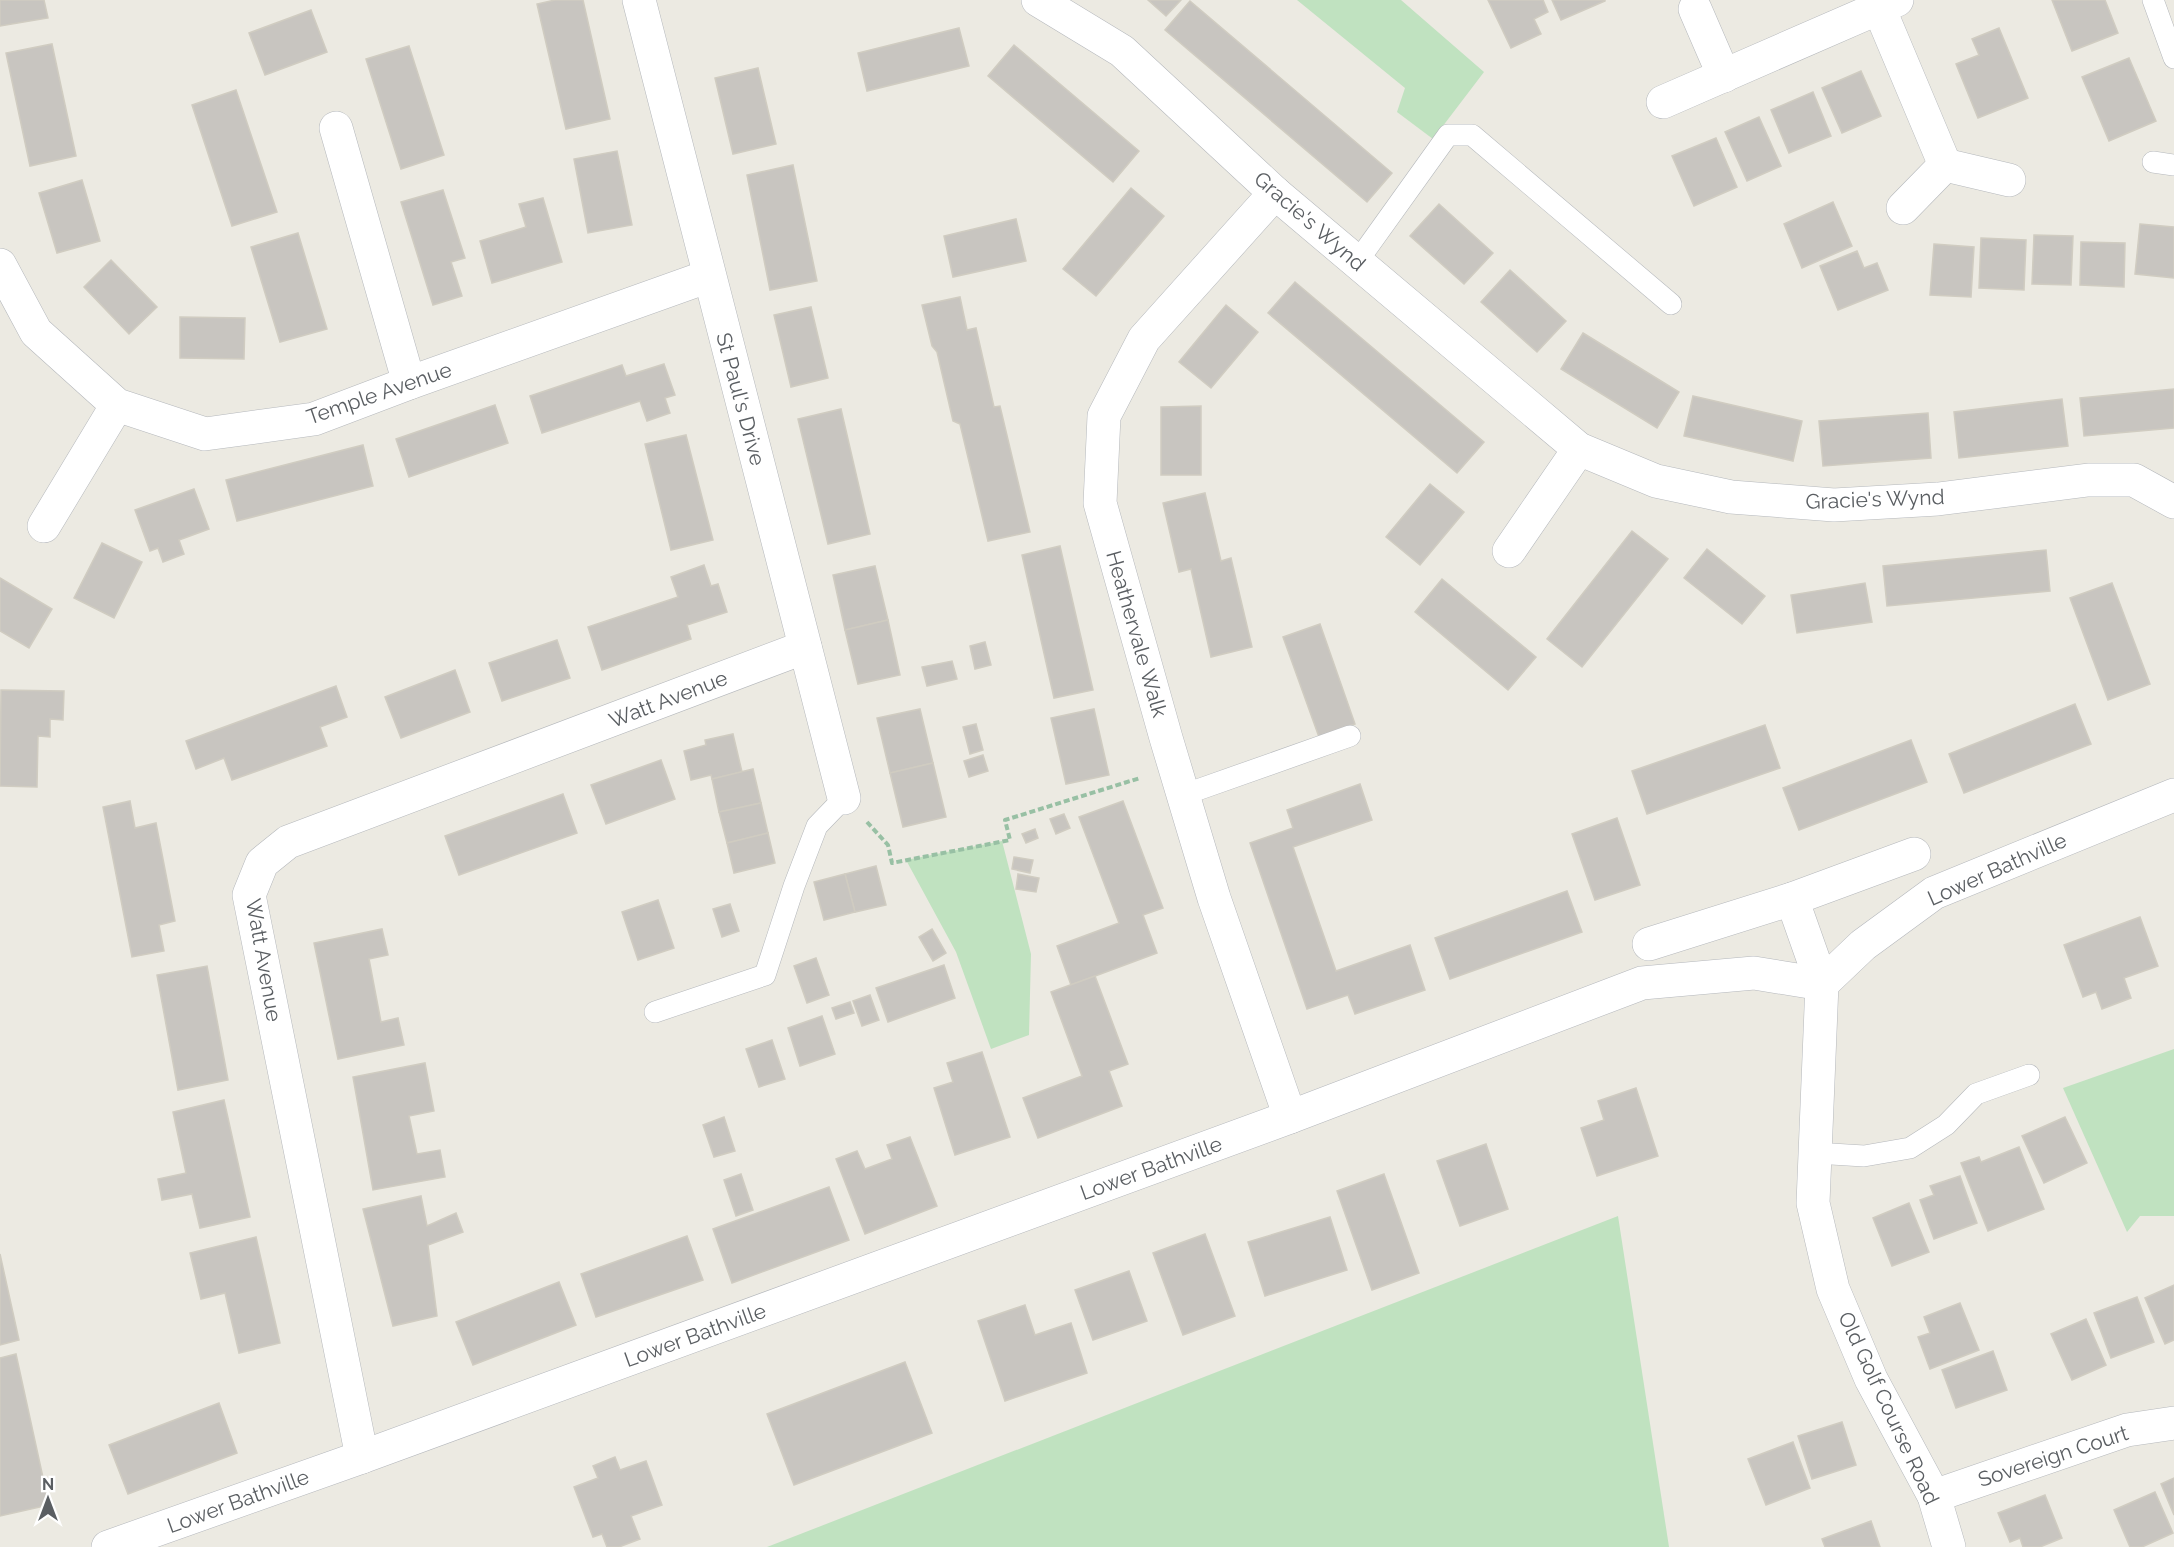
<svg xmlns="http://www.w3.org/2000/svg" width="2174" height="1547" font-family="Raleway,sans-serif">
  <rect width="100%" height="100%" fill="#eceae2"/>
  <g fill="#c0e2c0">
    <path d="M1297 0H1401L1484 72 1433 139 1397 112 1405 88Z"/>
    <path d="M1002 841 1031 954 1029 1035 991 1049 956 952 906 860Z"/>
    <path d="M2174 1049V1216H2140L2127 1232 2063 1088Z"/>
    <path d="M1618 1216 1669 1547H767Z"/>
  </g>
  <g fill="#c8c5c0" stroke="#d0ccc1" stroke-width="1.5">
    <path d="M0 0H44L48 18 0 26Z"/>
    <path d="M555 0H583L610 119 566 129 537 4Z"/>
    <path d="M1148 0H1181L1166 16Z"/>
    <path d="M1488 0H1543L1548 12 1534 19 1541 34 1511 48Z"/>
    <path d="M1552 0H1605V1L1561 20Z"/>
    <path d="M2052 0H2105L2118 33 2072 51Z"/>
    <path d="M1190 1 1392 173 1367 202 1165 30Z"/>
    <path d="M311 10 327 52 265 75 249 33Z"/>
    <path d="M959 28 969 66 867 91 858 53Z"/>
    <path d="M1999 28 2028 98 1978 118 1956 64 1979 55 1972 39Z"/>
    <path d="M52 44 76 156 30 166 6 53Z"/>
    <path d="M1014 45 1139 151 1113 182 988 76Z"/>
    <path d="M409 46 444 155 401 169 366 59Z"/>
    <path d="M2129 58 2156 121 2109 141 2082 77Z"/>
    <path d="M758 68 776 144 733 154 715 78Z"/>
    <path d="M1861 71 1881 116 1842 133 1822 88Z"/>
    <path d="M236 90 277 212 232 226 192 105Z"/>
    <path d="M1813 92 1831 136 1789 153 1771 110Z"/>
    <path d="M1759 117 1781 166 1747 181 1725 132Z"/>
    <path d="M1716 138 1737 187 1694 206 1672 156Z"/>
    <path d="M617 151 632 225 588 233 574 159Z"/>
    <path d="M793 165 817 281 770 290 747 175Z"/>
    <path d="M82 180 100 241 57 253 39 193Z"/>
    <path d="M1131 188 1164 216 1096 296 1063 269Z"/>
    <path d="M443 190 465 258 451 262 462 296 433 305 401 202Z"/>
    <path d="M543 198 562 262 492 283 480 241 526 227 519 204Z"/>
    <path d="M1833 202 1852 246 1802 268 1784 224Z"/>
    <path d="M1439 204 1493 253 1464 284 1410 236Z"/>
    <path d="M1016 219 1026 261 953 277 944 236Z"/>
    <path d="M2140 224 2174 227V278L2135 274Z"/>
    <path d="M298 233 327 329 280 342 251 247Z"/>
    <path d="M2034 235 2073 236 2071 285 2032 284Z"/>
    <path d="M1981 238 2026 240 2024 290 1979 288Z"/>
    <path d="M2081 242 2125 243 2124 287 2080 285Z"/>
    <path d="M1934 244 1974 247 1971 297 1930 295Z"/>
    <path d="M1857 251 1864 268 1877 263 1888 290 1838 310 1820 266Z"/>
    <path d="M111 260 157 307 129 334 84 287Z"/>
    <path d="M1510 270 1566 321 1537 352 1481 302Z"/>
    <path d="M1295 282 1484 442 1457 473 1268 313Z"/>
    <path d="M960 297 967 330 976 328 994 407 1000 406 1030 532 988 541 960 424 953 421 937 352 932 346 922 305Z"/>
    <path d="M1226 305 1258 332 1211 388 1179 362Z"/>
    <path d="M811 307 828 378 791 387 774 315Z"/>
    <path d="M180 317 245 318 244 359 180 358Z"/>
    <path d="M1583 333 1679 392 1657 428 1561 369Z"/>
    <path d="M664 364 675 395 665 398 670 413 647 421 640 401 542 433 530 396 622 365 626 376Z"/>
    <path d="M2174 389V428L2084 436 2080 398Z"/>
    <path d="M1693 396 1802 421 1793 461 1684 436Z"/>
    <path d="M2062 399 2068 446 1959 458 1954 412Z"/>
    <path d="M495 405 508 443 409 477 396 439Z"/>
    <path d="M1201 406V475H1161V407Z"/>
    <path d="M841 409 870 534 828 544 798 419Z"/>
    <path d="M1928 413 1931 458 1823 466 1819 421Z"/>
    <path d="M686 435 713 540 671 550 645 444Z"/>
    <path d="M363 445 373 486 237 521 226 480Z"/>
    <path d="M1430 484 1464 512 1420 565 1386 537Z"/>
    <path d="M194 489 209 529 179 540 184 554 163 562 158 548 150 551 135 510Z"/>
    <path d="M1205 493 1221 561 1231 558 1252 647 1211 657 1191 569 1179 572 1163 503Z"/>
    <path d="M1632 531 1668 559 1582 667 1547 639Z"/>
    <path d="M102 543 142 562 114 618 74 598Z"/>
    <path d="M1060 546 1093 690 1054 698 1022 555Z"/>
    <path d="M1707 549 1765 596 1742 624 1684 578Z"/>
    <path d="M2046 550 2050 591 1887 606 1883 566Z"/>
    <path d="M704 565 711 586 718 584 727 612 687 625 691 639 602 670 588 627 678 597 671 577Z"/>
    <path d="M875 566 888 620 845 630 833 575Z"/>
    <path d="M0 578 52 609 29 648 0 631Z"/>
    <path d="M1442 579 1536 657 1508 690 1415 612Z"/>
    <path d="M1865 583 1872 622 1797 633 1791 595Z"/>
    <path d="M2112 583 2150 684 2108 700 2070 598Z"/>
    <path d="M888 620 900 675 858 684 845 630Z"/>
    <path d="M1320 624 1355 724 1319 737 1283 637Z"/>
    <path d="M557 640 570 678 502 701 489 663Z"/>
    <path d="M985 642 991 665 975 669 970 646Z"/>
    <path d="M952 661 957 679 927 686 922 667Z"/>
    <path d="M455 670 470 712 401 738 385 697Z"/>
    <path d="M336 686 347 717 320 727 327 746 232 780 224 758 196 769 186 741Z"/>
    <path d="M1 690 64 691 63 720 50 719V737L38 736 37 787 0 786Z"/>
    <path d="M2075 704 2091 744 1964 793 1949 754Z"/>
    <path d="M920 709 933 763 890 773 877 718Z"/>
    <path d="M1094 709 1109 775 1066 784 1051 718Z"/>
    <path d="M976 724 983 750 970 754 963 727Z"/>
    <path d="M1765 725 1780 768 1647 814 1632 771Z"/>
    <path d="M733 734 742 772 712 779 711 775 691 780 684 751 706 745 705 740Z"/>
    <path d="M1911 740 1927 782 1799 830 1783 788Z"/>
    <path d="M983 755 988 771 969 777 964 761Z"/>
    <path d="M661 760 675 799 606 824 591 785Z"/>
    <path d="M933 763 946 817 903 827 890 773Z"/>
    <path d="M753 769 761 803 719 812 712 779Z"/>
    <path d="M1360 784 1372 820 1293 847 1336 971 1410 945 1425 990 1355 1014 1348 995 1307 1009 1250 843 1293 828 1287 810Z"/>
    <path d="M563 794 577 833 459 875 445 836Z"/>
    <path d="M130 801 135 828 156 823 175 921 159 925 164 951 132 957 103 807Z"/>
    <path d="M1123 801 1163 908 1143 915 1157 953 1071 985 1057 946 1119 923 1079 817Z"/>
    <path d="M761 803 768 833 727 843 719 812Z"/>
    <path d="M1064 814 1070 828 1056 834 1050 819Z"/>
    <path d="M1617 818 1640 885 1595 900 1572 834Z"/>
    <path d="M1035 829 1038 838 1026 843 1022 834Z"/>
    <path d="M768 833 775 863 734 873 727 843Z"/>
    <path d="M1014 857 1033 860 1030 873 1012 869Z"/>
    <path d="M876 866 886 905 855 912 845 874Z"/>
    <path d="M845 874 855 912 824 920 814 882Z"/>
    <path d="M1018 874 1039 878 1036 892 1016 889Z"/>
    <path d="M1567 891 1582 932 1450 979 1435 938Z"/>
    <path d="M658 900 674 948 638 960 622 912Z"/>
    <path d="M730 904 739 931 722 937 713 909Z"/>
    <path d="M2140 917 2158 966 2124 978 2131 998 2102 1009 2096 992 2083 997 2064 945Z"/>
    <path d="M382 929 388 955 369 959 381 1022 398 1018 404 1045 338 1059 314 943Z"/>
    <path d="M932 929 946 953 933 961 919 937Z"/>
    <path d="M816 958 829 995 807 1003 794 966Z"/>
    <path d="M944 965 955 998 888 1022 876 988Z"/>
    <path d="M207 966 228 1080 178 1090 157 975Z"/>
    <path d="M1095 976 1128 1064 1109 1071 1122 1106 1038 1138 1023 1098 1082 1076 1051 992Z"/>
    <path d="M870 995 879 1020 862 1026 853 1001Z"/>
    <path d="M850 1002 854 1013 836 1019 832 1008Z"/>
    <path d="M822 1016 835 1054 800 1066 788 1028Z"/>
    <path d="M772 1040 785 1079 759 1087 746 1049Z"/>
    <path d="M982 1052 1010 1137 955 1155 934 1088 953 1082 947 1063Z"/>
    <path d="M425 1063 434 1111 409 1116 417 1154 440 1150 445 1177 373 1190 353 1077Z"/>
    <path d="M1636 1088 1658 1156 1597 1176 1581 1128 1604 1120 1598 1101Z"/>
    <path d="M224 1100 250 1217 200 1228 192 1194 162 1200 158 1179 186 1173 173 1112Z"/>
    <path d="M724 1117 735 1151 714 1157 703 1125Z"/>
    <path d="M2065 1117 2087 1163 2044 1183 2022 1136Z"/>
    <path d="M910 1137 937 1206 865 1234 836 1159 857 1151 865 1169 892 1159 887 1145Z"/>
    <path d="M1486 1144 1508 1209 1460 1226 1437 1161Z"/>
    <path d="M2019 1147 2044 1209 1988 1231 1961 1163 1979 1157 1981 1162Z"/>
    <path d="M741 1174 753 1210 736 1216 724 1180Z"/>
    <path d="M1384 1174 1419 1273 1372 1290 1337 1191Z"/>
    <path d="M1960 1176 1977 1223 1934 1239 1920 1200 1934 1195 1930 1186Z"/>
    <path d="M829 1187 849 1240 732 1283 713 1229Z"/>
    <path d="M421 1196 427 1226 456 1213 463 1232 428 1245 437 1316 393 1326 363 1209Z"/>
    <path d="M1909 1203 1929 1252 1892 1266 1873 1218Z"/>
    <path d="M1330 1217 1347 1270 1265 1296 1248 1242Z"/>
    <path d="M1205 1234 1235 1316 1183 1335 1153 1253Z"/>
    <path d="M687 1236 703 1280 596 1317 581 1274Z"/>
    <path d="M256 1237 280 1343 239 1353 225 1293 201 1299 190 1253Z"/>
    <path d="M0 1254 19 1340 0 1345Z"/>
    <path d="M1129 1271 1147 1321 1093 1340 1075 1290Z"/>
    <path d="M559 1282 576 1325 473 1365 456 1322Z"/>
    <path d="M2174 1285V1340L2165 1344 2145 1298Z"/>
    <path d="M2137 1297 2154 1342 2111 1358 2094 1313Z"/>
    <path d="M1960 1303 1979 1350 1930 1369 1918 1337 1930 1333 1924 1317Z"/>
    <path d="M1025 1305 1035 1335 1071 1323 1087 1373 1005 1401 978 1321Z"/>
    <path d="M2086 1319 2106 1365 2072 1380 2051 1334Z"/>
    <path d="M1993 1351 2007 1390 1956 1408 1942 1370Z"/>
    <path d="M16 1354 49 1505 0 1516V1358Z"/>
    <path d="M905 1362 932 1433 794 1485 767 1414Z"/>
    <path d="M219 1403 237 1453 128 1494 109 1445Z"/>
    <path d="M1842 1422 1856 1465 1812 1479 1798 1436Z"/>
    <path d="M1793 1442 1810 1488 1766 1505 1748 1459Z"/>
    <path d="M615 1457 620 1470 646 1461 662 1505 631 1516 640 1539 619 1547H607L602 1534 593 1537 574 1487 598 1478 593 1466Z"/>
    <path d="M2174 1478V1515L2161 1484Z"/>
    <path d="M2155 1492 2173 1533 2142 1547H2130L2114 1510Z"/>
    <path d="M2045 1495 2062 1538 2040 1547H2023L2020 1538 2010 1542 1998 1513Z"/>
    <path d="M1871 1521 1880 1547H1825L1822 1539Z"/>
  </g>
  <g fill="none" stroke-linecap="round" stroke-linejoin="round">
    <g stroke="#b5b8bc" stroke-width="22">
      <g id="lane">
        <path d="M2153 0 2174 58"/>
        <path d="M2153 162 2174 165"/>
        <path d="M1357 262 1448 135H1472L1671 304"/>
        <path d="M1183 795 1350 736"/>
        <path d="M655 1012 765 975 794 886 817 826 844 798"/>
        <path d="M1815 1153 1864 1156 1910 1148 1946 1125 1976 1094 2029 1075"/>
      </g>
    </g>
    <g stroke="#b5b8bc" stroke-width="34">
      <g id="street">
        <path d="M639 0 844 798"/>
        <path d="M1038 0 1122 51 1275 193 1579 449 1656 481 1731 497 1834 505 1938 499 2088 480H2134L2174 502"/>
        <path d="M1879 8 1945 165 2009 180"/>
        <path d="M1695 9 1724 76"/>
        <path d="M1663 102 1897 0"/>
        <path d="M336 128 409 383"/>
        <path d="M1275 193 1144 339 1104 416 1100 503 1166 738 1214 898 1290 1117"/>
        <path d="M1903 208 1945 165"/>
        <path d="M0 265 36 332 117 405 205 434 314 419 409 383 709 276"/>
        <path d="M44 526 117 405"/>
        <path d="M1509 551 1579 449"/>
        <path d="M1792 899 1822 984 1813 1203 1833 1289 1871 1379 1934 1496 1949 1547"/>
        <path d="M1649 944 1792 899 1914 854"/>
        <path d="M362 1457 249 895 262 863 288 842 805 647"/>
        <path d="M1934 1496 2127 1430 2174 1423"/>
      </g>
    </g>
    <g stroke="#b4b7bc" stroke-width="34">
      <path id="secondary" d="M108 1547 362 1457 1290 1117 1642 983 1754 973 1822 984 1863 945 1934 893 2174 795"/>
    </g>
    <path stroke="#98c0a4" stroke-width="4" stroke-dasharray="6 3" stroke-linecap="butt" d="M867 822 888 845 892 863 1010 840 1005 820 1140 778"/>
    <use href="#lane" stroke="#fff" stroke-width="21"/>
    <use href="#street" stroke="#fff" stroke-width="33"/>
    <use href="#secondary" stroke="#fff" stroke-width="33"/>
  </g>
  <g text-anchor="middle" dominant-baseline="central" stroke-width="4.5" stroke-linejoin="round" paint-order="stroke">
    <g font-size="21" fill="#5a5e62" stroke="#fff">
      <text transform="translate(1310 221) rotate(41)">Gracie's Wynd</text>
      <text transform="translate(379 393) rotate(-19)">Temple Avenue</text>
      <text transform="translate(741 399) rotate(75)">St Paul's Drive</text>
      <text transform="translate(1875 499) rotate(-2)">Gracie's Wynd</text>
      <text transform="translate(1137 634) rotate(74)">Heathervale Walk</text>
      <text transform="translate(668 699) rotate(-21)">Watt Avenue</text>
      <text transform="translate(1997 869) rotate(-24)">Lower Bathville</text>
      <text transform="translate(264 960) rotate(80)">Watt Avenue</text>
      <text transform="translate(1151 1168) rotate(-20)">Lower Bathville</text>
      <text transform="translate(695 1335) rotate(-20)">Lower Bathville</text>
      <text transform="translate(1889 1408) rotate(65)">Old Golf Course Road</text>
      <text transform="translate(2053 1456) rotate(-18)">Sovereign Court</text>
      <text transform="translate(238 1501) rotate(-20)">Lower Bathville</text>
    </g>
  </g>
  <g transform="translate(48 1499)" stroke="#ffffff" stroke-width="4.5" paint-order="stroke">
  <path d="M0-4.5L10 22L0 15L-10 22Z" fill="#5a5e62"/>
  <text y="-9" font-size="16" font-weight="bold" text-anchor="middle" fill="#5a5e62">N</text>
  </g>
</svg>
